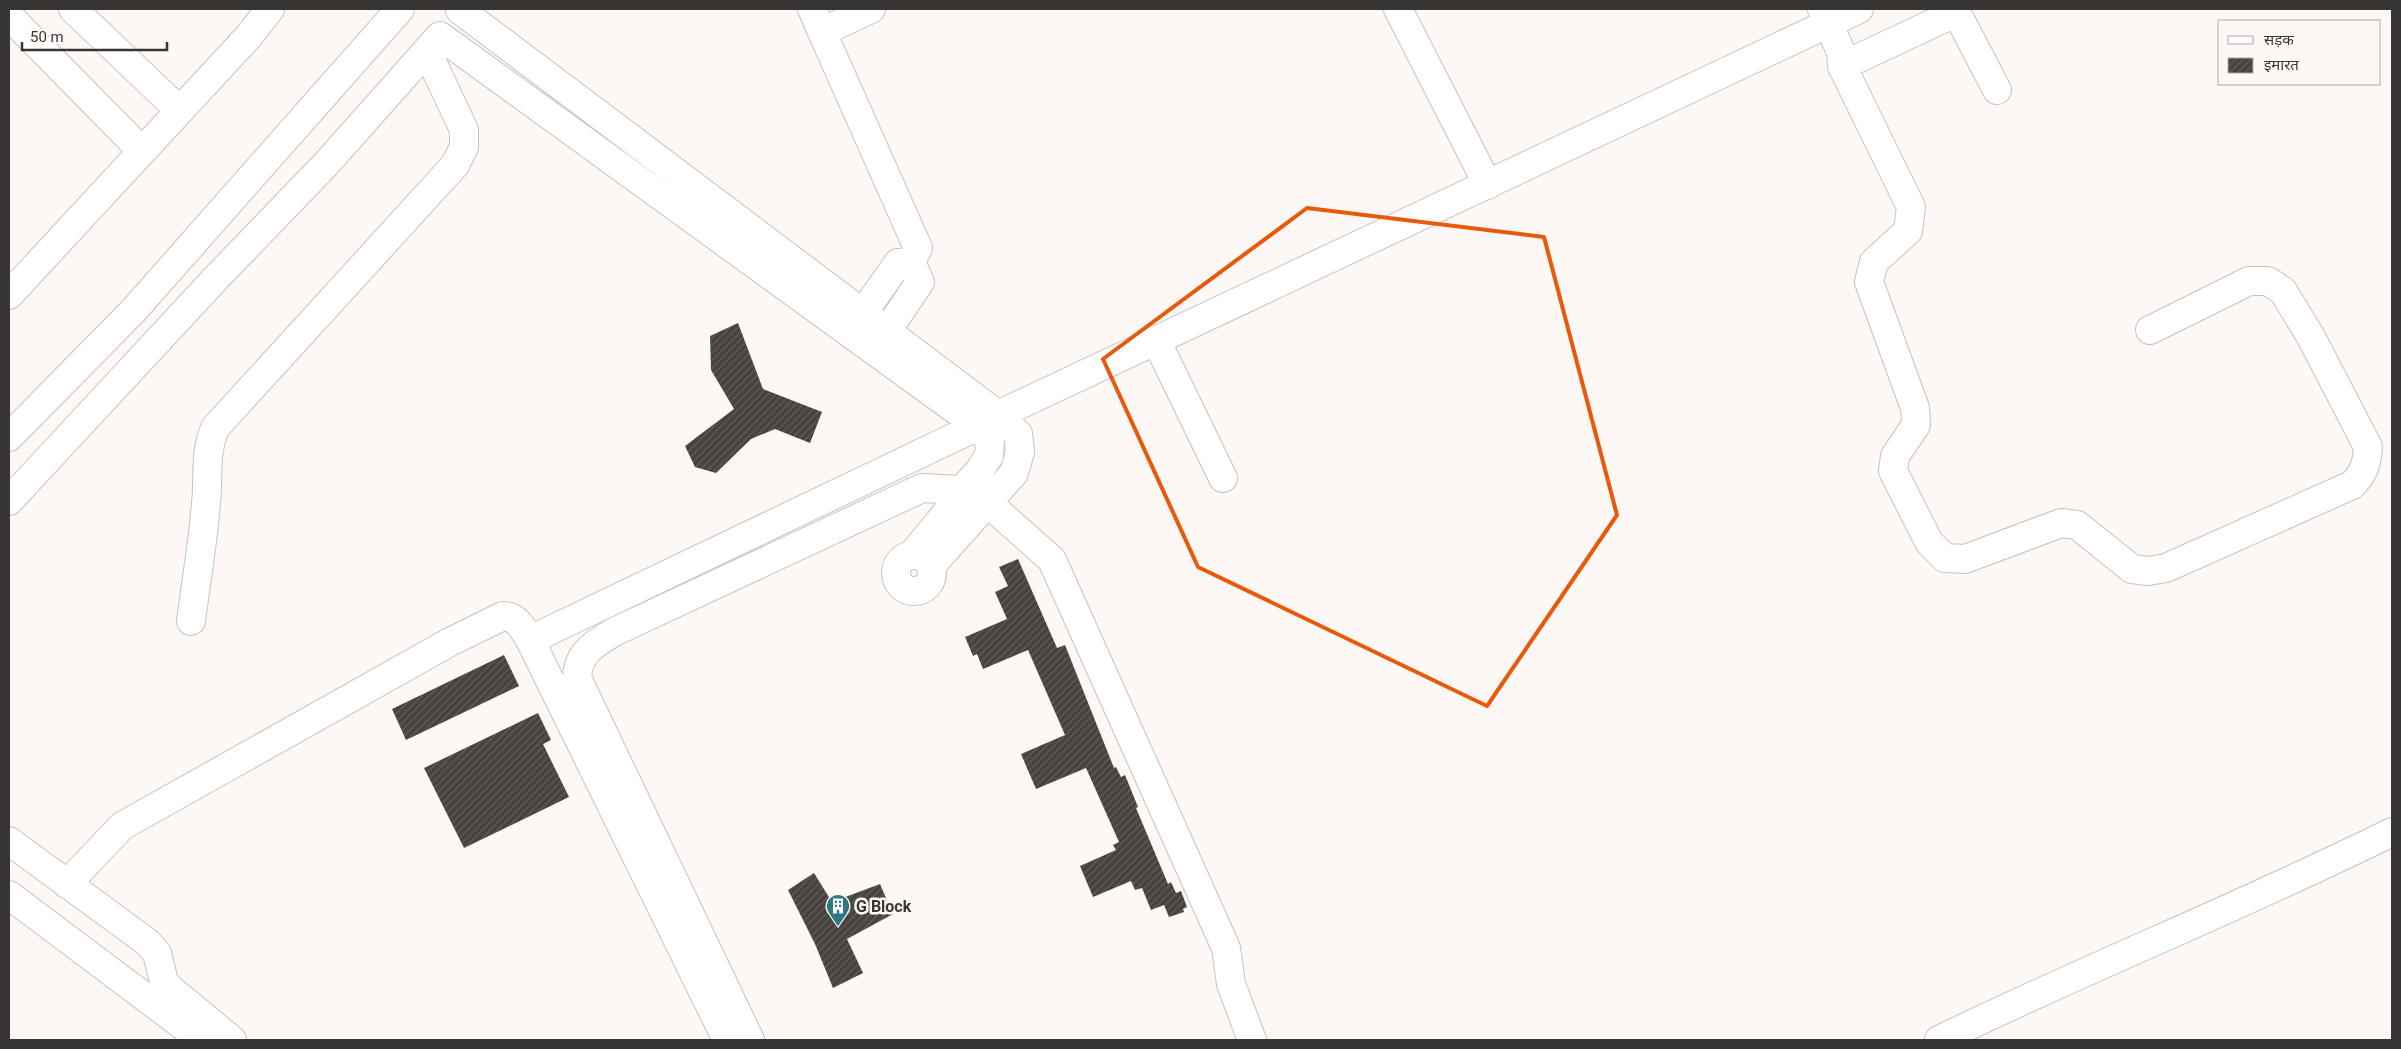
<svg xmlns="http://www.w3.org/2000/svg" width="2401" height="1049" font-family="Roboto,'Noto Sans Devanagari',sans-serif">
  <defs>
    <pattern id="building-hatch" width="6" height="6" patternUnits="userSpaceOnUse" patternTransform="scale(1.25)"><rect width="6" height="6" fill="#474341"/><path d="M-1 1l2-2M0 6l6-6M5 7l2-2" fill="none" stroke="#605d5b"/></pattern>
  </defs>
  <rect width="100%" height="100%" fill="#fdf8f6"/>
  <g fill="url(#building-hatch)">
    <path d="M738 323 763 389 822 412 810 443 775 429 751 439 716 473 695 467 685 446 734 409 711 370 710 336Z"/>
    <path d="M1018 559 1057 648 1065 645 1114 768 1116 767 1121 777 1125 775 1138 807 1136 808 1168 884 1171 882 1176 893 1181 891 1187 907 1183 909 1184 912 1169 917 1164 905 1151 910 1142 888 1135 890 1131 881 1093 897 1080 866 1116 850 1113 845 1119 842 1086 768 1036 789 1021 754 1065 735 1028 650 983 669 977 654 973 656 965 637 1007 619 995 592 1008 586 999 567Z"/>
    <path d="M504 655 519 686 406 740 392 709Z"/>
    <path d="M538 713 551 740 543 744 569 797 464 848 424 768Z"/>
    <path d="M814 873 832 902 880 884 893 914 847 939 863 973 833 988 815 944 788 890Z"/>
  </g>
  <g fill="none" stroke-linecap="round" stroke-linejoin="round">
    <g stroke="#c6c2bf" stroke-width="30">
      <g id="minor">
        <path d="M73 9 179 110"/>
        <path d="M812 9 822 32"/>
        <path d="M1398 9 1488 185"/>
        <path d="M1822 9 1841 52 1842 66 1911 207 1908 231 1874 262 1869 282 1915 408 1916 425 1895 456 1893 471 1929 542 1945 558 1965 559 2061 523 2077 525 2132 569 2148 571 2166 568 2352 485C2364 473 2367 464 2368 447L2311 337 2283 291 2268 281H2249L2150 330"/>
        <path d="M460 10 998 415 1018 434 1020 452 1014 473 931 566"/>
        <path d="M9 16 142 151"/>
        <path d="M440 36 978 426 990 441 989 456 979 471 962 490 953 505 912 555"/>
        <path d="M1842 66 1953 14 1961 21 1997 90"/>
        <path d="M9 295 248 37 270 9"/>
        <path d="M863 313 898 263 911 262 918 248 822 32 871 9"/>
        <path d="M887 331 920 282 911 262"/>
        <path d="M1156 340 1223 478"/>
        <path d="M9 437 134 310 400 9"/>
        <path d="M9 501 217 277 326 164 439 37"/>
        <circle cx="914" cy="573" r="18"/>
        <path d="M191 621C196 582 203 542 206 503 209 476 204 454 215 428L455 165 464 147V130L427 51"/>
        <path d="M9 841 147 942 157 953 164 982 168 987 232 1040"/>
        <path d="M67 884 122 826 450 642 503 616C517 616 523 629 530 640"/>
        <path d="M9 895 202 1040"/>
        <path d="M727 1040 530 640 978 426 998 415 1859 9"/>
        <path d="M750 1040 577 678C578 653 594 644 614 632L922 488 962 490 988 503 1052 560 1226 948 1231 984 1252 1040"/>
        <path d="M1939 1040C2089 967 2243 906 2392 832"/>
      </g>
    </g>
    <use href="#minor" stroke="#fff" stroke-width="28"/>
  </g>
  <path fill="none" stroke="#e8590c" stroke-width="4" stroke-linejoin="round" d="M1307 208 1544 237 1617 515 1487 706 1198 567 1103 359Z"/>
  <defs>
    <g id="building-pin" transform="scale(1.25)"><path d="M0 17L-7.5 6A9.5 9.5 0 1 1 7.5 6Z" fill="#307880" stroke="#fdf8f6"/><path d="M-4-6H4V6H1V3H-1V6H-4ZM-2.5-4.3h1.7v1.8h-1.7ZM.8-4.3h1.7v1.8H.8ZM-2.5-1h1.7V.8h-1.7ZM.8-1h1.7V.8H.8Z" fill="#fff"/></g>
  </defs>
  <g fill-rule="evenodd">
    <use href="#building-pin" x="838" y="906"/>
  </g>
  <g text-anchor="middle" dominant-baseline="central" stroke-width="5" stroke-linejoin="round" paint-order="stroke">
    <g font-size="16" font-weight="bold" fill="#373635" stroke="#fdf8f6" text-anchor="start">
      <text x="856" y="906">G Block</text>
    </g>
  </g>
  <rect width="2401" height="1049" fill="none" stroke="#373635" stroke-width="20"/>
  <rect x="2218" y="20" width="162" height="65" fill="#fdf8f6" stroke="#aeaaa9"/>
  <rect x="2228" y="36" width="25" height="8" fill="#ffffff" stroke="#aeaaa9"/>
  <text x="2264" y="45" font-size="15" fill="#373635">सड़क</text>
  <rect x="2228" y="58" width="25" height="15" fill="url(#building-hatch)" stroke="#aeaaa9"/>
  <text x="2264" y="70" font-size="15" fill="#373635">इमारत</text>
  <path d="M22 42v8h145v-8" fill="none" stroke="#373635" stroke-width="2.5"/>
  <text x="30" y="42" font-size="15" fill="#373635" stroke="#fdf8f6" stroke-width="4" paint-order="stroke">50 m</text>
</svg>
